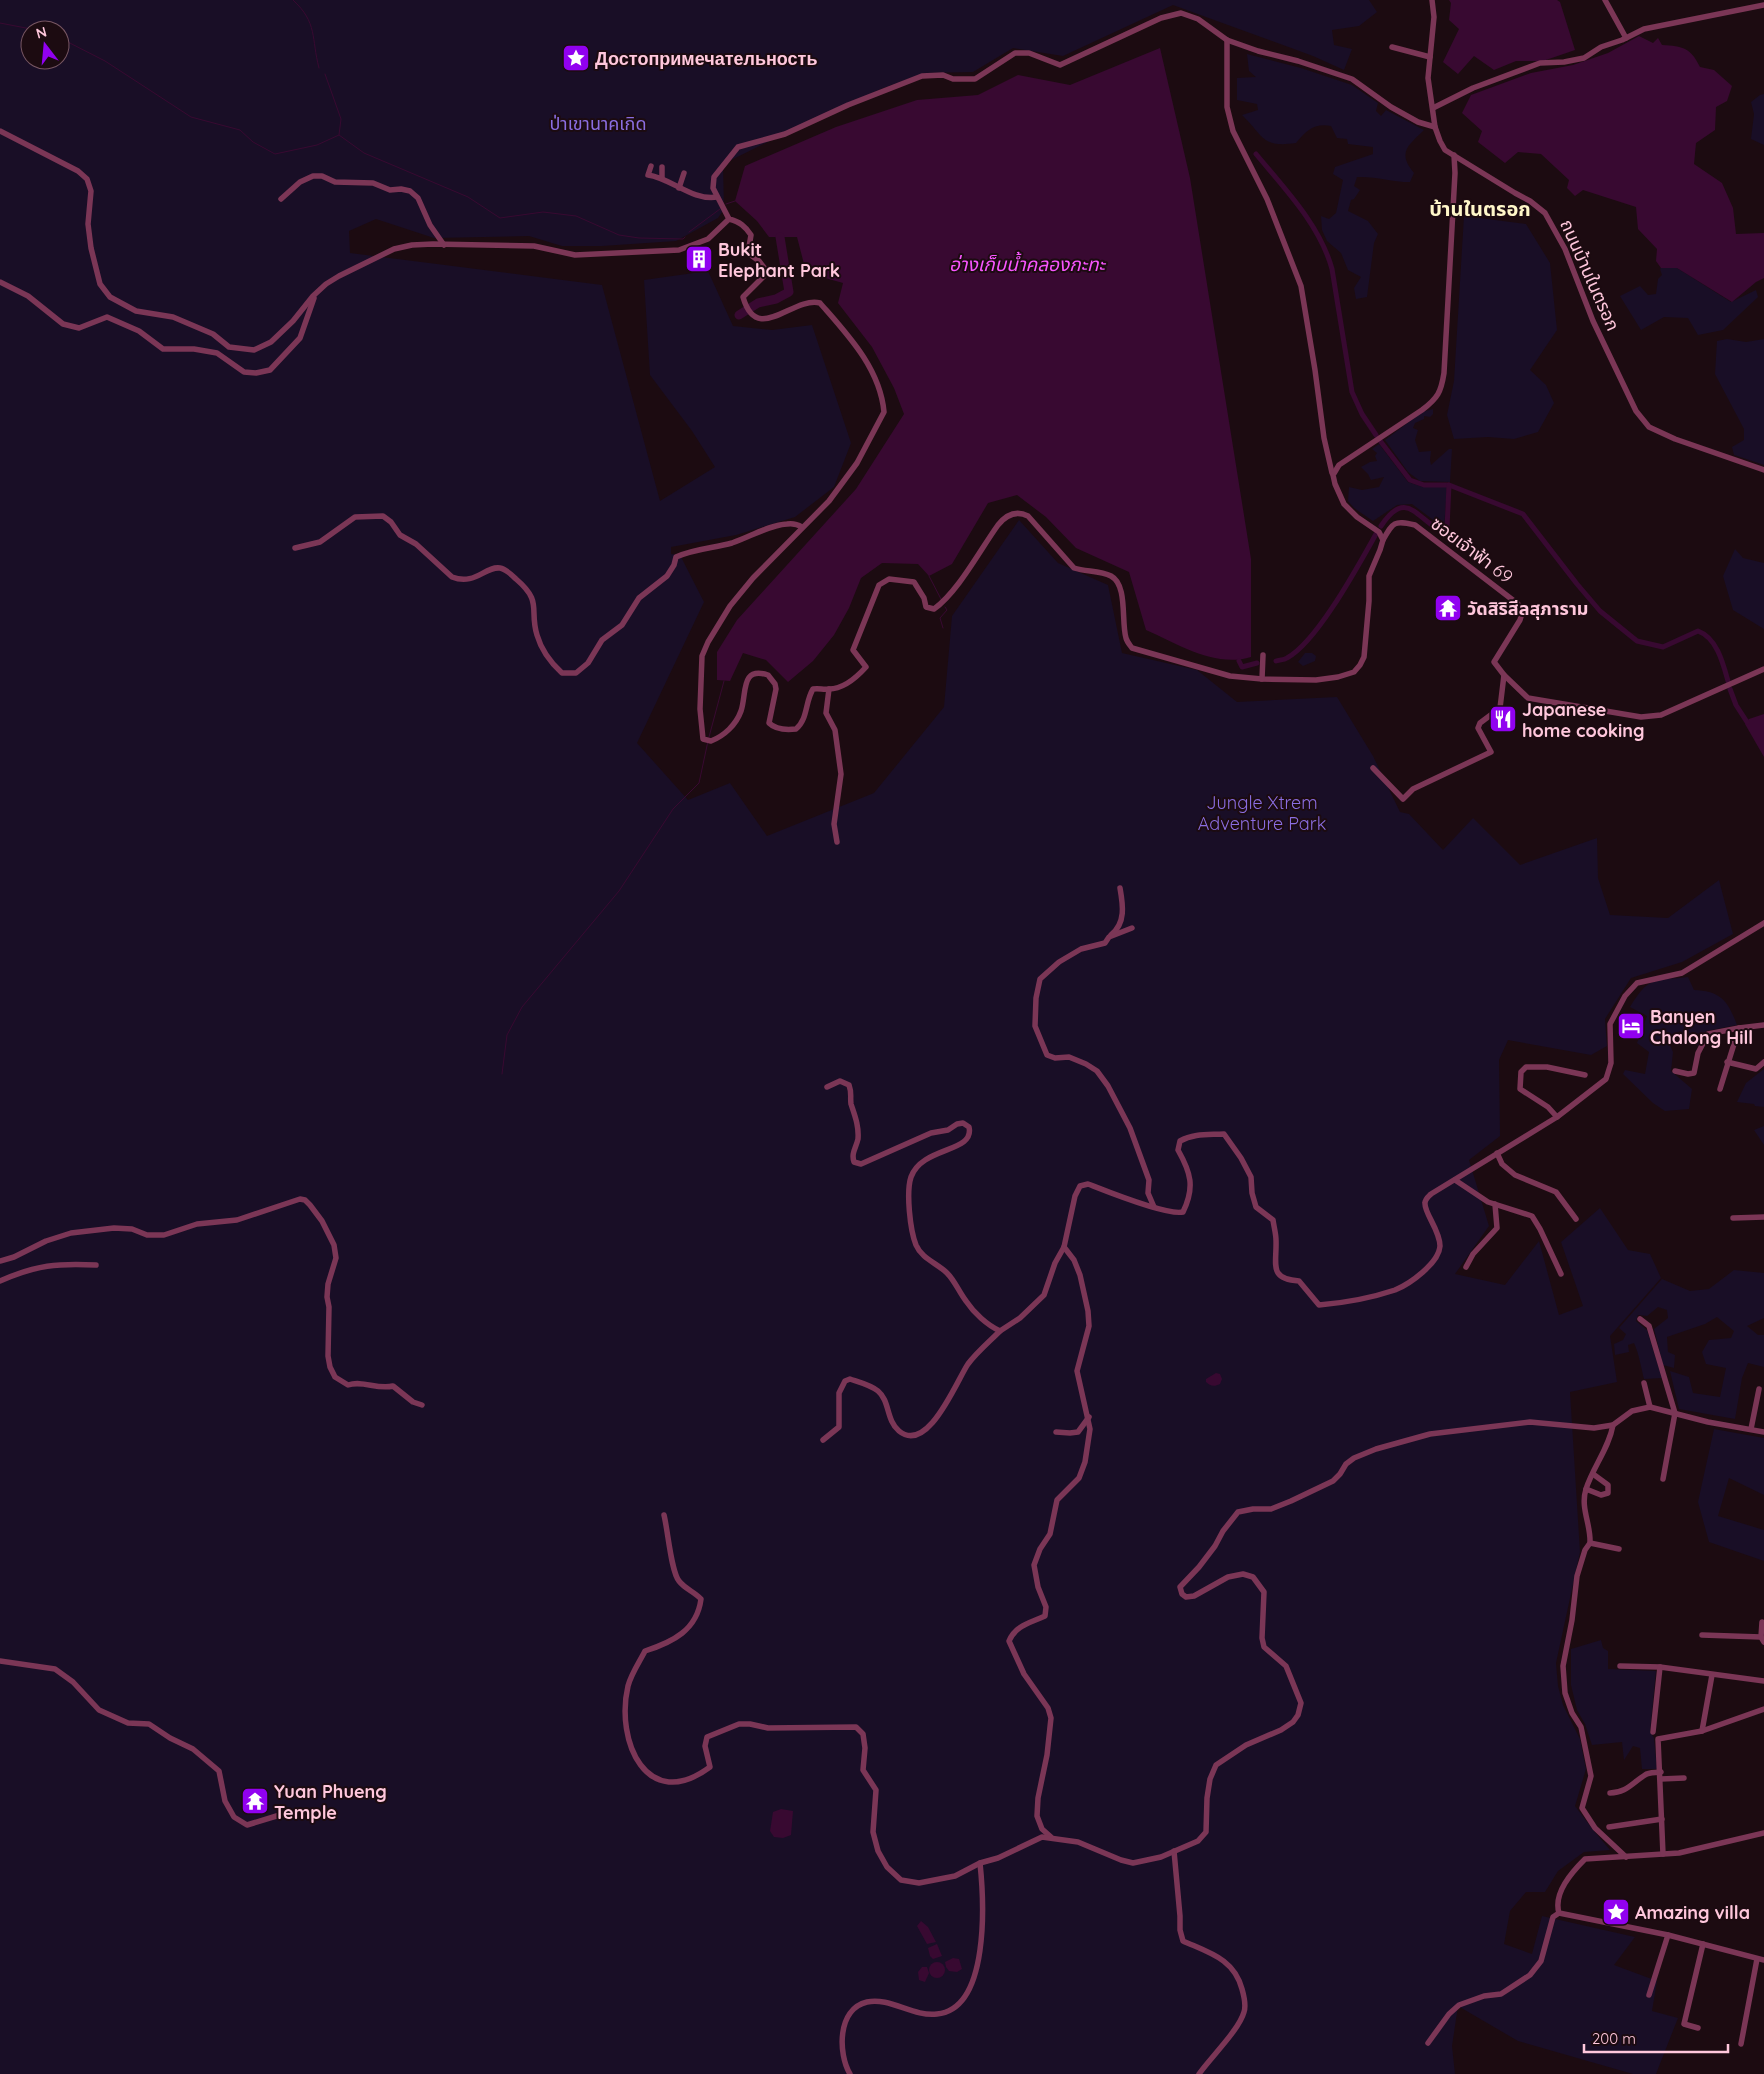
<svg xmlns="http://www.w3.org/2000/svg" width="1764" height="2074" font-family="Quicksand,'Noto Sans Thai',sans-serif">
  <rect width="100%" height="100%" fill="#1c0b11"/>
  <g fill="#190e26" fill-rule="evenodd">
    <path d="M0 0H1369L1377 12 1359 26 1332 30 1334 45 1352 49 1344 70 1313 56 1173 5 1063 56 1013 48 973 72 924 73 881 89 808 122 723 164 724 209 718 218 676 241 602 246H562L529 236 434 238 376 219 349 231 350 253 602 285 660 501 715 467 692 431 650 375 644 280 708 271 733 326 772 330 812 325 851 443 834 487 795 517 736 535 671 547V554L680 555 704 602 637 743 688 800 730 783 767 836 874 793 944 707 952 616 1019 520 1058 563 1108 585 1122 653 1197 670 1237 702 1337 697 1373 756 1400 812 1409 814 1443 850 1473 818 1520 865 1597 838 1598 878 1610 915 1668 918 1719 880 1733 934 1682 962 1631 978 1605 1019 1607 1046 1591 1055 1508 1040 1499 1060 1500 1136 1469 1160 1489 1226 1455 1274 1505 1285 1539 1241 1559 1315 1583 1306 1561 1242 1600 1208 1628 1250 1650 1254 1661 1278 1610 1336 1617 1382 1570 1392 1580 1552 1556 1663 1558 1686 1563 1705 1580 1739 1586 1769 1575 1806 1594 1831 1610 1850 1584 1852 1558 1871 1545 1892H1526L1510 1911 1504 1944 1532 1954 1542 1916 1635 1937 1614 1965 1657 1981 1652 2011 1678 2018 1656 2074H1633L1518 2041 1458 2006 1452 2046 1455 2074H0ZM30 30H60V60H30Z"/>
    <path d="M1247 54 1301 68 1352 85 1378 103 1376 111 1381 116 1386 110 1424 130C1408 146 1397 152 1414 173L1410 182C1391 182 1375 176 1357 177L1354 186 1360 190 1354 199 1351 200 1348 211 1368 221 1378 234 1374 243 1367 297 1356 299 1354 288 1361 277 1348 270 1341 253 1327 241 1322 230 1321 216 1329 219 1336 213 1343 180 1333 174 1335 167 1373 154V147L1348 144 1347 139 1337 138 1331 126C1314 123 1306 131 1296 143 1261 148 1264 136 1242 115L1258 110 1257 104 1237 100V78L1256 77 1249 71Z"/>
    <path d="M1764 94V145L1751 139 1754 114 1751 102 1760 95Z"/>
    <path d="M1464 216 1526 224 1550 263 1557 330 1530 370 1546 385 1554 403 1538 432 1514 439 1488 437 1454 439 1447 415 1454 381Z"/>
    <path d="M1661 268H1677L1731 302 1756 290 1758 297 1723 330 1698 335 1688 318 1664 317 1641 330 1620 296 1640 286 1648 295 1656 294 1658 279 1662 275 1660 269Z"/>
    <path d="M1727 339 1746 342 1764 339V465L1734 455 1732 447 1744 440V429L1715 374 1717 341Z"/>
    <path d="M1433 409V414L1430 417 1424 416V419L1415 423 1413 428 1418 430 1415 440 1419 452 1431 451 1430 460 1431 465 1449 449H1452L1450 482 1420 481 1408 472 1385 440 1422 412Z"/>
    <path d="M1379 444 1408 482 1423 487H1447L1444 528 1412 504 1397 505 1373 521 1354 508 1348 501 1349 487 1362 490 1379 487 1384 477 1371 480 1368 474 1361 467 1370 462 1377 461 1375 456 1377 453 1372 449Z"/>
    <path d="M1735 549 1743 558 1764 563V629L1733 610 1723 576Z"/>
    <path d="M1305 653H1312L1316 656 1315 661 1303 666 1298 662Z"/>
    <path d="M1688 977 1694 990C1721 991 1728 1001 1737 1025L1706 1031 1698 1046 1680 1031 1673 1036 1669 1043 1673 1052 1671 1071 1692 1089 1689 1109 1665 1111 1653 1103 1623 1074 1625 1070 1645 1074 1649 1052 1637 1043 1647 1016 1630 1007C1649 976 1653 981 1688 977Z"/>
    <path d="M1764 1069V1107L1755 1106 1754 1104 1737 1102 1746 1083Z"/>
    <path d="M1764 1126V1145L1754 1130Z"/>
    <path d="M1734 1270 1764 1273V1318L1747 1326 1758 1335H1764V1367L1748 1363 1742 1378 1735 1419 1679 1409 1670 1371 1689 1377 1693 1393 1720 1397 1726 1368 1706 1364 1702 1352 1709 1340 1731 1338 1734 1331 1717 1317 1705 1324 1667 1337 1668 1352 1675 1355 1674 1368 1663 1365 1654 1329 1668 1318 1667 1310 1658 1307 1647 1316 1638 1315 1636 1321 1647 1330 1662 1378 1644 1379C1641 1367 1639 1354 1634 1343L1628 1345 1629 1352 1615 1355 1614 1344 1623 1340 1626 1334 1619 1328 1662 1279 1690 1291 1709 1289Z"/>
    <path d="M1714 1429 1764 1438V1495L1729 1478 1718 1516 1764 1530V1561L1709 1542 1698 1502Z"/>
    <path d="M1601 1640 1603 1648 1608 1651V1669L1656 1671 1650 1732 1654 1738 1657 1769H1642L1640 1748 1633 1746 1624 1760 1622 1742 1592 1745 1585 1724 1577 1710 1571 1685V1649Z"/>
  </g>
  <g fill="#380931">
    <path d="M1449 0H1557L1560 2 1575 50 1543 61H1516L1494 70 1474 56 1458 74 1443 62 1459 29 1449 20 1451 3Z"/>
    <path d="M1639 36 1653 43 1658 38 1662 45C1683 46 1691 48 1700 67L1714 70 1732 86 1727 101 1716 107 1715 130 1696 143 1694 164 1722 183 1733 208 1736 234 1764 233V278L1756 282 1732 302 1677 268H1661L1656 261 1657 249 1638 229 1636 207 1583 190 1575 196 1567 188 1569 180 1541 154 1518 152 1505 163 1478 142 1482 131 1462 113 1471 95 1531 73 1573 65 1608 53Z"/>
    <path d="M1160 48 1190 178 1251 559V657C1215 668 1178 644 1146 630L1129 572 1076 548 1046 517 1017 495 988 503 952 564 929 576 918 564 882 563 861 578 849 608 834 635 813 661 788 682 766 660 743 653 730 681 717 680V652L737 620 856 489 904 414 894 388 872 347 838 303 843 283 818 276 804 264 797 237H769L757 221 735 201 745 166 836 127 917 100 978 95 1018 75 1070 85Z"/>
    <path d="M1764 714V757L1745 724 1749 719Z"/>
    <path d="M1216 1373 1220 1374 1222 1379 1220 1384C1214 1387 1210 1386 1206 1382V1379Z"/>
    <path d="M781 1809 793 1811 791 1835 783 1838 774 1837 770 1831 773 1812Z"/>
    <path d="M921 1921 928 1927 936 1942 927 1944 917 1926Z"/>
    <path d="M937 1944 942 1956 933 1959 930 1956 928 1948Z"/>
    <path d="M953 1958 959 1959 962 1969 957 1972 949 1971 946 1967 945 1962Z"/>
    <circle cx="937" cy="1970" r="8"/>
    <path d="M922 1967H927L929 1973 925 1982 919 1980 918 1972Z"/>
  </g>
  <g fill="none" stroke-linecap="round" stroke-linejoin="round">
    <g stroke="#380931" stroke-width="1">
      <path d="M293 0C318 23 311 38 319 68"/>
      <path d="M0 23 36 30"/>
      <path d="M60 38 105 61 191 117 240 130 253 142 275 154 317 145 339 135 364 153 468 197 500 218 543 212 576 216 619 235 639 238 683 239 685 237"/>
      <path d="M325 74 341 119 339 135"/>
      <path d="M726 204 735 201"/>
      <path d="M689 232 720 209"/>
      <path d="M929 576 941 599"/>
      <path d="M943 628 940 618 947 610 945 607"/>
      <path d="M709 737 724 681"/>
      <path d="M502 1074 507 1035 522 1007 619 891 673 809 699 783 708 741"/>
    </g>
    <g stroke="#380931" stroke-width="5">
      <path d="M1256 154C1285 189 1320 225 1332 269L1352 392 1362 414 1376 435"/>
      <path d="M1381 442 1410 480 1424 485H1449L1523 514 1577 584 1600 611 1637 641 1663 647 1698 631C1717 638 1723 663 1728 681"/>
      <path d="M1381 526C1409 484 1419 526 1445 531L1447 528 1449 485"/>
      <path d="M1239 661 1242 667 1257 663"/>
      <path d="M1276 661C1279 660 1284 660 1287 658 1317 642 1358 566 1376 534"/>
      <path d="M1730 689 1736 705 1747 722"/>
    </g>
    <path stroke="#380931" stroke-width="9" d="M739 315 758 303 776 299 789 292 780 237"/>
    <g stroke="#7b3656" stroke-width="5.5">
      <path d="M1432 0 1434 17 1428 78 1435 127 1440 141 1445 150 1515 193 1530 201 1545 213 1565 249 1593 321 1636 411 1649 427 1675 439 1764 470"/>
      <path d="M1605 0 1626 38"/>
      <path d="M1227 40V107L1233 131 1267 199 1301 286 1315 370 1324 438 1332 473"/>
      <path d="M1392 47 1430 57"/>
      <path d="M1433 108 1473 88 1540 63 1564 62 1584 58 1601 47 1622 40 1644 29 1764 5"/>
      <path d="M1435 127 1418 122 1391 107 1352 79 1298 61 1258 51 1227 40 1198 19 1181 13 1161 18 1060 65 1029 53H1015L975 79H953L943 75 922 76 848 105 785 134 738 147 714 177 713 188 729 219C740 222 745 226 751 235L748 253 759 261 766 270 764 276 743 297C757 346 792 296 820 303 847 334 880 368 884 412L857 463 829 501 753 578 730 606 708 642 702 656 700 709 703 739 711 741C724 736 736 725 741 711 747 694 740 666 768 675L775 684 776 689 769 723C776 730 787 730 796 729 808 719 805 702 813 689 820 688 823 690 829 689 843 689 857 677 866 667L853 650 879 585 889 579 914 582 924 598 926 607 934 609C958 592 980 550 998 525 1006 515 1016 510 1028 516L1074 568C1086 572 1100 570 1111 576 1128 585 1121 622 1126 638 1127 642 1130 645 1132 648L1230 676 1262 679 1316 680 1338 677 1354 672 1360 665 1364 657 1369 601V576L1380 550 1383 540 1379 532 1357 517 1344 504 1335 484 1333 475 1339 465 1422 410C1438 398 1441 392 1444 373L1455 173 1454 155"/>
      <path d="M0 131 78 171 87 179 91 191 88 224 91 248 100 284 110 297 136 311 173 317 213 334 229 347 254 350 271 342 293 321 313 296 326 284 339 276 394 249 412 245 433 244 534 246 575 255 679 250 708 239 729 219"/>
      <path d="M651 166 648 175C671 178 692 201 717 197"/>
      <path d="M662 178V167"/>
      <path d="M679 188 684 173"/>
      <path d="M281 199 300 182 313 176H322L335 182 373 183 390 190 401 189 410 191 418 198 430 225 444 245"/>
      <path d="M0 282 28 296 63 324 79 328 107 317 139 331 163 349H194L217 353 244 372 256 373 270 370 300 338 314 298"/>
      <path d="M1383 540C1393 522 1394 520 1415 525L1518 604 1522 613 1520 620 1494 662 1504 675 1528 698 1641 717 1661 715 1764 669"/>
      <path d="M295 548 320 542 355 517 383 516 391 522 400 535 416 544 452 577C475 586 485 566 500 568 506 569 512 575 516 579 543 602 529 609 537 635 541 649 551 663 562 673H576L588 663 602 640 622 625 639 598 667 576 674 565 676 557C693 549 714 548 732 543 750 537 769 525 787 524 793 523 797 524 802 527"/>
      <path d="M1262 679 1263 655"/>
      <path d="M829 689 826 713 835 730 841 774 834 824 837 842"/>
      <path d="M1373 768 1403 799 1413 789 1491 752 1478 728 1480 723 1500 708 1504 675"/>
      <path d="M1132 928 1109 937 1105 943 1081 949 1059 962 1040 979 1036 998 1035 1026 1047 1055 1055 1058 1069 1057 1086 1064 1097 1071 1108 1086 1130 1128 1149 1180 1148 1193 1154 1207"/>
      <path d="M1111 935C1126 923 1123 905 1120 888"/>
      <path d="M1727 1062 1756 1069 1764 1062"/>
      <path d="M1675 1071 1688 1074 1694 1073 1698 1053 1708 1034 1739 1028 1764 1025"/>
      <path d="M827 1087 840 1081 849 1085C852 1093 850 1097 851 1104 855 1116 859 1126 858 1139 856 1148 851 1153 854 1162L861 1164 931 1133 948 1130 957 1124 963 1123 969 1127C975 1153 922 1146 911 1177 906 1192 910 1230 916 1245 922 1259 937 1263 947 1273 955 1281 959 1292 966 1301 974 1313 987 1325 1000 1331L1020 1318 1044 1295 1055 1263 1064 1247 1075 1196 1080 1186 1088 1184C1106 1191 1167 1216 1183 1212 1195 1187 1191 1173 1178 1150L1180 1141C1194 1133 1209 1135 1224 1134L1241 1158 1251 1177 1252 1193 1256 1207 1273 1220C1274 1227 1276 1234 1276 1240 1277 1264 1268 1279 1299 1281L1319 1305C1343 1303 1371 1298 1395 1290 1410 1284 1439 1263 1440 1246 1440 1230 1424 1213 1425 1203 1425 1199 1429 1196 1431 1194L1557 1117 1606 1079 1611 1063 1610 1024 1625 996 1637 983 1682 973 1764 923"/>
      <path d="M1720 1089 1739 1028"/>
      <path d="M1557 1117 1548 1107 1520 1089 1521 1072 1526 1067H1547L1585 1075"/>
      <path d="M1497 1153 1502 1164 1515 1175 1556 1192 1576 1219"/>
      <path d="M1455 1180 1488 1202 1532 1216 1540 1229 1561 1274"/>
      <path d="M1733 1218 1764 1217"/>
      <path d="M0 1261 14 1257 46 1241 71 1233 114 1228 132 1229 147 1235H164L197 1224 237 1220 300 1199 305 1200 310 1205 322 1221 334 1245 336 1258 328 1284 327 1297 329 1307 328 1356 330 1367 335 1377 348 1385C363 1380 377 1390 393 1386L413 1402 422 1405"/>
      <path d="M1466 1267 1473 1254 1497 1228 1495 1204"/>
      <path d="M0 1281C36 1265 58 1263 96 1265"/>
      <path d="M1640 1319 1649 1326 1675 1413 1663 1479"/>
      <path d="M1644 1383 1650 1407"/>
      <path d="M1613 1425C1609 1448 1593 1467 1586 1489 1580 1508 1591 1524 1590 1543L1585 1550 1577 1576 1572 1620 1563 1666 1565 1693 1572 1713 1581 1727 1591 1776 1582 1808 1595 1828 1626 1857"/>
      <path d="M1751 1429 1759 1389"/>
      <path d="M1056 1432 1070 1433 1078 1432 1089 1417"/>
      <path d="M823 1440 839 1427V1393L845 1381 850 1379C859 1382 871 1385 878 1391 890 1401 886 1420 899 1431 928 1455 957 1380 968 1364 977 1352 989 1342 1000 1331"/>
      <path d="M1586 1489 1601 1495 1608 1493V1485L1593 1474"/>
      <path d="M664 1515C668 1531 671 1571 679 1581 685 1589 695 1592 701 1599 697 1630 673 1642 645 1651 640 1661 631 1674 628 1686 615 1741 647 1814 710 1767L705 1746 707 1737 739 1724H750L768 1728 856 1727 863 1734 865 1748 863 1770 876 1790 873 1832 878 1851 887 1867 901 1880 919 1883 955 1876 980 1863"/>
      <path d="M1590 1543 1619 1549"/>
      <path d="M1702 1635 1761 1637 1764 1642"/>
      <path d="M1761 1637 1762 1622"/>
      <path d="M0 1661 55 1669 73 1682 99 1710 128 1723 149 1724 170 1738 193 1749 219 1771 225 1801 234 1817 247 1825 283 1814"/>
      <path d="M1620 1666 1660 1667 1764 1681"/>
      <path d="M1702 1731 1712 1675"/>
      <path d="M1653 1732 1660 1667"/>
      <path d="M1661 1779 1684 1778"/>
      <path d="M1610 1793C1626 1793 1632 1783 1645 1775 1649 1772 1656 1773 1661 1772"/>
      <path d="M1609 1827 1662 1819"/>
      <path d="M1764 1833 1679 1853 1585 1859C1572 1872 1553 1893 1559 1913L1668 1935 1764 1960"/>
      <path d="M1051 1837 1042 1829 1037 1816 1038 1798 1047 1755 1051 1718 1048 1708 1024 1674 1009 1641C1016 1625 1030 1623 1045 1616L1046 1607 1038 1587 1034 1565 1040 1549 1050 1534 1057 1500 1079 1478 1085 1462 1090 1429 1077 1371 1089 1326 1088 1311 1080 1275 1074 1260 1064 1247"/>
      <path d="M1174 1851 1180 1916V1930L1183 1941C1210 1953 1234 1959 1242 1989 1244 1996 1246 2006 1244 2012 1239 2030 1211 2057 1199 2074"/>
      <path d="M1663 1854 1658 1739 1702 1731 1764 1709"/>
      <path d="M1649 1995 1668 1935"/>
      <path d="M1698 2028 1684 2024 1703 1944"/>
      <path d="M1428 2043 1449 2014 1459 2005 1484 1996 1501 1994 1530 1975 1541 1961 1553 1917 1559 1913"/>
      <path d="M1741 2044 1757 1959"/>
      <path d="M850 2074C838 2054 837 2009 867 2002 890 1997 913 2017 937 2014 990 2009 984 1901 980 1863L998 1858 1042 1837 1078 1842 1121 1860 1133 1863 1161 1857 1198 1841 1206 1832 1207 1798 1210 1779 1216 1765 1246 1745 1281 1730 1293 1722 1298 1715 1301 1703 1286 1666 1264 1647 1262 1638 1264 1592 1253 1577 1243 1574 1228 1577 1194 1596 1186 1597 1182 1594 1180 1587 1199 1567 1215 1546 1223 1531 1238 1512 1253 1509H1271L1291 1501 1333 1481 1340 1474 1346 1464 1354 1458 1376 1449 1430 1434 1530 1422 1594 1428 1613 1425 1632 1411 1650 1407 1708 1422 1764 1432"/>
    </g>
  </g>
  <defs>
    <g id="sight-square" transform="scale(1.4375)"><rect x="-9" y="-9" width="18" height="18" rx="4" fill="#9101f0" stroke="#1c0b11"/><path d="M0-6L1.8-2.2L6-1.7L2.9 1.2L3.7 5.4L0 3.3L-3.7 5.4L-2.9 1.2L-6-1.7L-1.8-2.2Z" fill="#fff"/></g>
    <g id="building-square" transform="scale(1.4375)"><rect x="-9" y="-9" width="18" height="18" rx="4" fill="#9101f0" stroke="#1c0b11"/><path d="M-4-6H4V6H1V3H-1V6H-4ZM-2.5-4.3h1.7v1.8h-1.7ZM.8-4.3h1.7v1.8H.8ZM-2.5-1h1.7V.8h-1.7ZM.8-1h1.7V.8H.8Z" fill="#fff"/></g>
    <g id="temple-square" transform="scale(1.4375)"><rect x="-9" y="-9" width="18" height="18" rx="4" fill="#9101f0" stroke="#1c0b11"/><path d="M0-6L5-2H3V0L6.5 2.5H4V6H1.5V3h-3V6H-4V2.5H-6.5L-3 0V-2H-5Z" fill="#fff"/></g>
    <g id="restaurant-square" transform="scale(1.4375)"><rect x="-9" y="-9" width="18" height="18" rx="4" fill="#9101f0" stroke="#1c0b11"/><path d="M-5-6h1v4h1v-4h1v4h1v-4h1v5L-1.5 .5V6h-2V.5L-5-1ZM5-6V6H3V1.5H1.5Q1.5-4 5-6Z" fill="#fff"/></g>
    <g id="hotel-square" transform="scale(1.4375)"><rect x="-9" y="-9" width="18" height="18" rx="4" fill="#9101f0" stroke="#1c0b11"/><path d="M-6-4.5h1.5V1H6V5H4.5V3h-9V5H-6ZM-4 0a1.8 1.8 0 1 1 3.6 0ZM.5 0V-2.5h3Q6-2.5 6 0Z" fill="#fff"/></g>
  </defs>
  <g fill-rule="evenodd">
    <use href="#sight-square" x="576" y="58"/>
    <use href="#building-square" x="699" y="259"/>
    <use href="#temple-square" x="1448" y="608"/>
    <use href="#restaurant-square" x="1503" y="719"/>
    <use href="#hotel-square" x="1631" y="1026"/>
    <use href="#temple-square" x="255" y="1801"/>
    <use href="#sight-square" x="1616" y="1912"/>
  </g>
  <g text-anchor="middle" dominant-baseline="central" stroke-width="4" stroke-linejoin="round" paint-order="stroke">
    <g font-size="18" font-weight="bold" fill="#ffc7dc" stroke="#1c0b11" text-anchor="start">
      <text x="595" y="58">Достопримечательность</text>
      <text x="718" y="249">Bukit<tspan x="718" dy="21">Elephant Park</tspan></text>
      <text x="1467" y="608">วัดสิริสีลสุภาราม</text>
      <text x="1522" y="709">Japanese<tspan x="1522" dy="21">home cooking</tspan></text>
      <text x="1650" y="1016">Banyen<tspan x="1650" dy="21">Chalong Hill</tspan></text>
      <text x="274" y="1791">Yuan Phueng<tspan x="274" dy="21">Temple</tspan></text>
      <text x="1635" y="1912">Amazing villa</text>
    </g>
    <g font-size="18" fill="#8b6ee2" stroke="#1c0b11">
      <text x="598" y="123">ป่าเขานาคเกิด</text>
      <text x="1262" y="802">Jungle Xtrem<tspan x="1262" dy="21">Adventure Park</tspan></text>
    </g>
    <g font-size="18" fill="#ffc7dc" stroke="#1c0b11">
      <text transform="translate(1590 275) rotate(66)">ถนนบ้านในตรอก</text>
      <text transform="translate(1472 550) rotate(37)">ซอยเจ้าฟ้า 69</text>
    </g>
    <g font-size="19" font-style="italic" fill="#f855fe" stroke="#1c0b11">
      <text x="1027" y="264">อ่างเก็บน้ำคลองกะทะ</text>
    </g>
    <g font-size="20" font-weight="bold" fill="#fff7c9" stroke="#1c0b11">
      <text x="1480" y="208">บ้านในตรอก</text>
    </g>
  </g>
  <g transform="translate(45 45) rotate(344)"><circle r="24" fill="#1c0b11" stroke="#775662"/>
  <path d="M0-4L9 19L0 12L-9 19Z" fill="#9101f0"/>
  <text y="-8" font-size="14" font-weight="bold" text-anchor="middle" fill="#ffc7dc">N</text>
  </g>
  <path d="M1584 2044v8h144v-8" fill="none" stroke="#ffc7dc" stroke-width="2.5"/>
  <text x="1592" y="2044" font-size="15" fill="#ffc7dc" stroke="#1c0b11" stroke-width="4" paint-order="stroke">200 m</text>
</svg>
